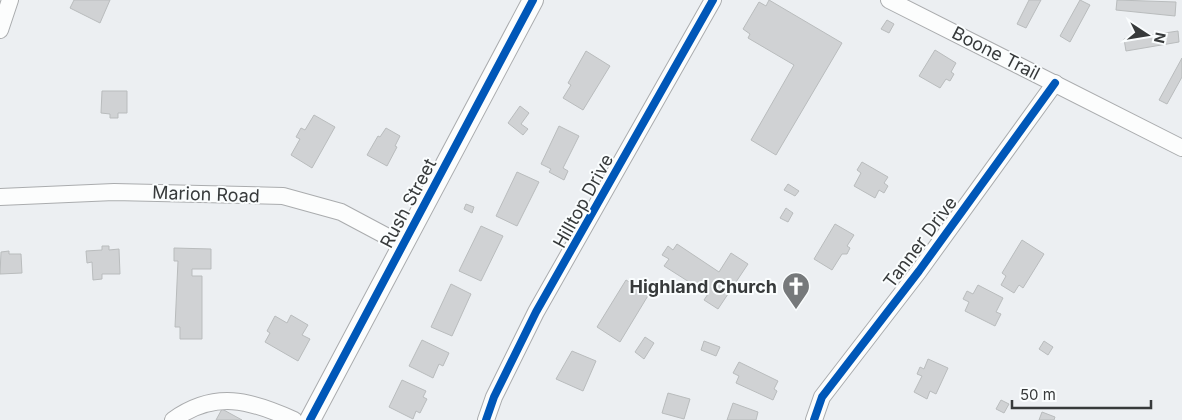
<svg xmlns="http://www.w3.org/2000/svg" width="1182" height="420" font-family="Inter,sans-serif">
  <rect width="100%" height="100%" fill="#eceff2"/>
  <g fill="#d0d2d4" stroke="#b9bcbd">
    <path d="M74 0H110L100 23 70 8Z"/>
    <path d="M769 0 842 43 776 155 751 140 794 65 748 38 750 34 743 29 759 2 766 6Z"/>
    <path d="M1029 0H1041L1026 28 1017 24Z"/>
    <path d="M1080 0 1090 5 1070 42 1060 36Z"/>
    <path d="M1117 0 1176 2 1175 16 1116 10Z"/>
    <path d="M887 20 894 24 889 33 881 29Z"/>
    <path d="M1178 31 1179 42 1126 51 1124 39Z"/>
    <path d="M935 50 956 63 951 72 954 74 950 81 946 79 940 88 919 76Z"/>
    <path d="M586 51 610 66 583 110 563 98 571 85 568 83Z"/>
    <path d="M1182 58V77L1167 104 1159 100Z"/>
    <path d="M102 91H127V113H118V118H110V114L101 113Z"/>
    <path d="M520 106 529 113 521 124 528 129 523 135 508 123Z"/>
    <path d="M314 115 335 127 312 168 291 155 300 139 296 137 301 128 305 130Z"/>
    <path d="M559 126 579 136 563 168 568 171 564 180 549 172 551 169 541 164Z"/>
    <path d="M386 128 400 136 395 146 397 147 387 166 367 155 378 136 380 137Z"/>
    <path d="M862 162 888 177 884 183 888 186 884 193 879 190 875 198 854 186 861 173 857 170Z"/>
    <path d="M517 172 539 182 517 226 496 216Z"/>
    <path d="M788 184 799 191 795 196 784 190Z"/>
    <path d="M466 204 474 207 472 213 464 209Z"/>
    <path d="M786 208 793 213 788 222 780 218Z"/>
    <path d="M835 224 854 235 847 246 850 248 847 254H842L832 270 814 259Z"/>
    <path d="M481 226 503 236 481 281 459 271Z"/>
    <path d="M1022 240 1044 254 1023 288 1019 285 1014 293 1001 285 1006 276 1002 273Z"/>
    <path d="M677 244 719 272 731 253 748 264 718 309 704 300 708 294 664 266 669 259 662 255 668 246 673 250Z"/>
    <path d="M102 246H109V250L119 249 120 274H102V279L93 280 92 262 87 263 86 251 102 250Z"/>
    <path d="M174 248 211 249V269H192V276H202V339H180V327H175L178 261H174Z"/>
    <path d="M9 251V254H21L22 273 0 274 1 252Z"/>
    <path d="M626 280 649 294 620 342 597 327Z"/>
    <path d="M451 284 471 294 452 336 431 327Z"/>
    <path d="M978 285 1003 298 996 312 1001 314 995 326 965 311 969 302 963 299 967 291 973 294Z"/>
    <path d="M291 315 308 325 302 335 310 339 298 361 265 342 270 333 267 331 275 316 287 323Z"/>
    <path d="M645 337 654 343 644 359 635 352Z"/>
    <path d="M422 340 449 353 443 366 439 364 433 378 409 366Z"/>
    <path d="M704 341 720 347 716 356 701 350Z"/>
    <path d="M1044 341 1053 347 1048 355 1039 349Z"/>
    <path d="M572 351 596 361 583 391 556 379Z"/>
    <path d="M928 359 948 368 936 394 930 391 927 399 914 392 922 376 917 374 920 367 924 369Z"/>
    <path d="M739 362 778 381 774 389 777 391 773 400 736 383 739 376 733 373Z"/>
    <path d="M402 380 426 391 423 397 427 399 420 413 416 411 413 419 389 407Z"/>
    <path d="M668 393 690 399 684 419 662 413Z"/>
    <path d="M1001 400 1009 404 1004 413 996 409Z"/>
    <path d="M733 403 758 412 756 420H727Z"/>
    <path d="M222 409 242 420H216Z"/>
    <path d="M1042 412 1055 417 1054 420H1039Z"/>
  </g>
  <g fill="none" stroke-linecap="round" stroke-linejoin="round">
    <g stroke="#aaacae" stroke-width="18">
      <g id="minor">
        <path d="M889 0 1182 148"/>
        <path d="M0 30 10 0"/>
        <path d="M0 197 114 192 283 196 341 212 403 245"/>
        <path d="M173 420C215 390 250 400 294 420"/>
        <path d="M486 420 494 397 536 312 713 0"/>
        <path d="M814 420 822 397 919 271 1055 83"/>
      </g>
    </g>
    <g stroke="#aaacae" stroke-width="22">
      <path id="tertiary" d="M310 420 533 0"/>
    </g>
    <use href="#minor" stroke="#fcfdfd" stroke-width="16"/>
    <use href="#tertiary" stroke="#fcfdfd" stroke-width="20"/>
    <g stroke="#fafdfe" stroke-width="11">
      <g id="cycleway">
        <path d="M310 420 533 0"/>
        <path d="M486 420 494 397 536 312 713 0"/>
        <path d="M814 420 822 397 919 271 1055 83"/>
      </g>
    </g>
    <use href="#cycleway" stroke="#0057b8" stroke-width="8"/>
  </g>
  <defs>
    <g id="church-pin" transform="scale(1.4375)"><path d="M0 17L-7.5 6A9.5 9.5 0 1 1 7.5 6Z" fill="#76797b" stroke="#fafdfe"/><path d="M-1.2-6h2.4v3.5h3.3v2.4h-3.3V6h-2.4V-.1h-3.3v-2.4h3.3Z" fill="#fff"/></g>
  </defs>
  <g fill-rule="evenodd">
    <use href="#church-pin" x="796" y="286"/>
  </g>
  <g text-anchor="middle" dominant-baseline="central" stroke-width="4" stroke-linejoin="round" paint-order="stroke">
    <g font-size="18" fill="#373a3b" stroke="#fafdfe">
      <text transform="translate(996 53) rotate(27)">Boone Trail</text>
      <text transform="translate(206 194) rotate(2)">Marion Road</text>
      <text transform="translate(583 201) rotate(-61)">Hilltop Drive</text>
      <text transform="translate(408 203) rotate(-62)">Rush Street</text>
      <text transform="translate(920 242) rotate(-53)">Tanner Drive</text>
    </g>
    <g font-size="18" font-weight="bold" fill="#373a3b" stroke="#fafdfe" text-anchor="end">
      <text x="777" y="286">Highland Church</text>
    </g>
  </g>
  <g transform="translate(1147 35) rotate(102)" stroke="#fafdfe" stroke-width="4" paint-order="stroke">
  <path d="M0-4L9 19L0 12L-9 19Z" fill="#373a3b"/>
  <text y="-8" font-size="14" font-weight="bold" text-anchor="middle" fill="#373a3b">N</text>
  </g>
  <path d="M1012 400v8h139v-8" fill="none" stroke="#373a3b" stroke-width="2.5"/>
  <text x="1020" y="400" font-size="15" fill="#373a3b" stroke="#fafdfe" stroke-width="4" paint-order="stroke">50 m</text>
</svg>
